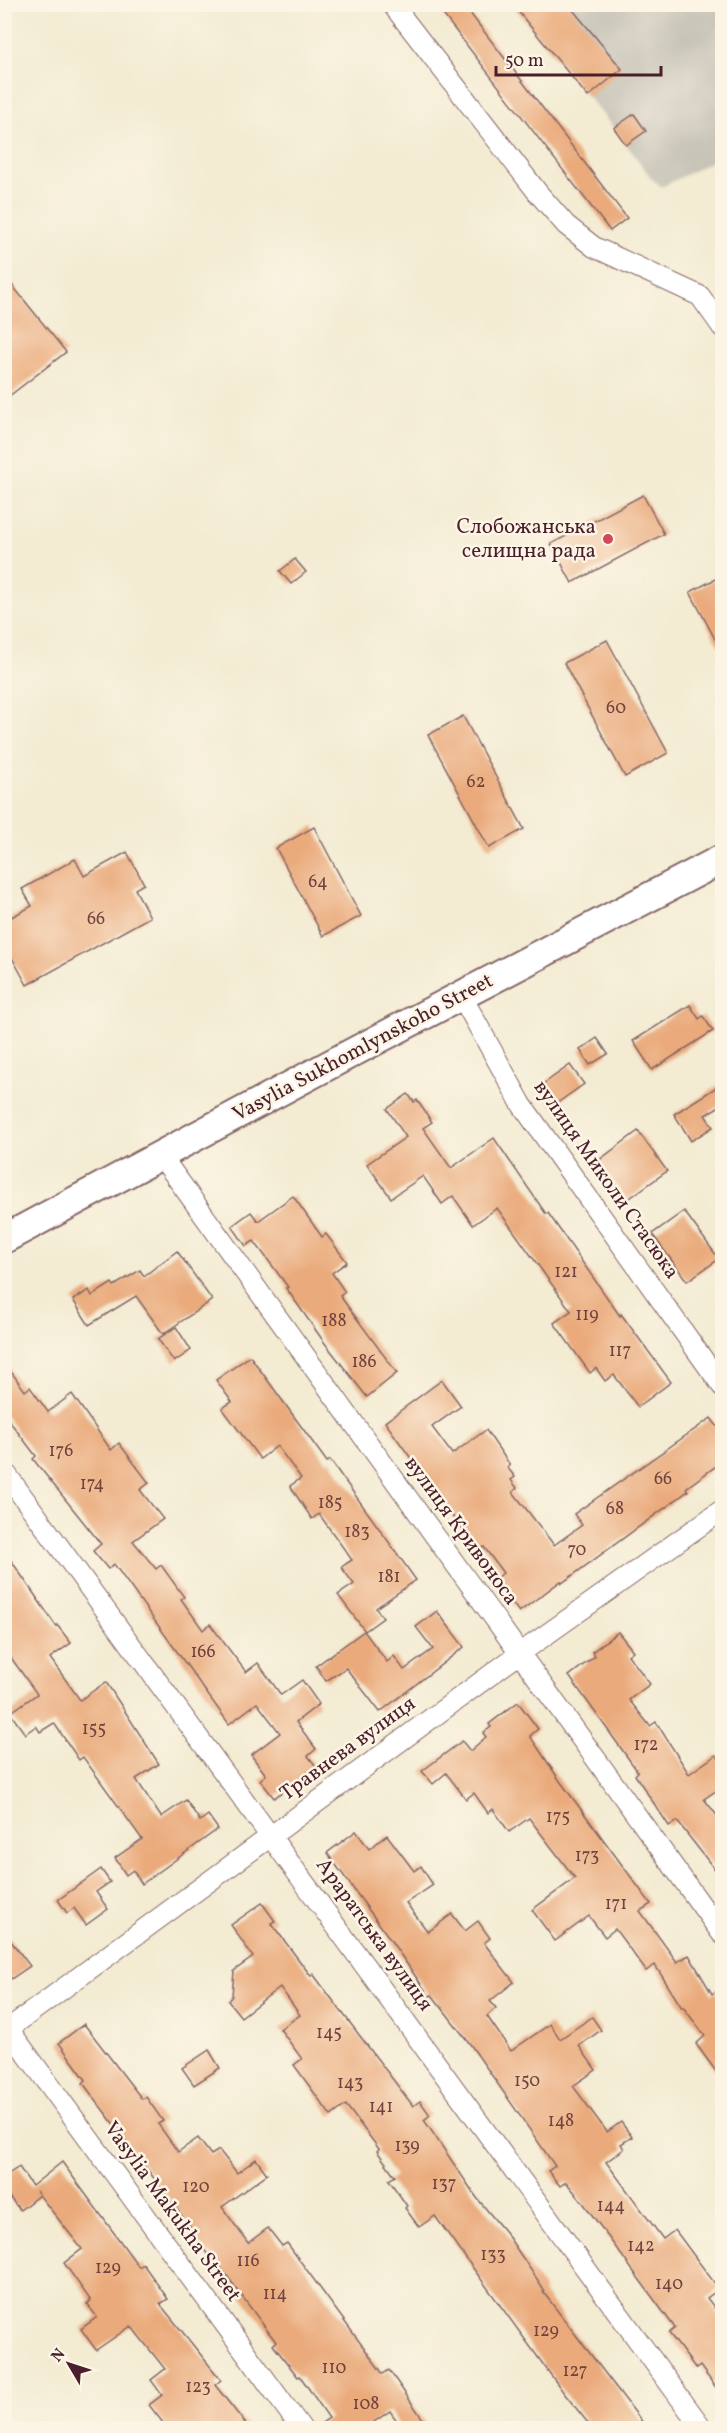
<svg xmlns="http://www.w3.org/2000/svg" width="727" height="2433" font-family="Vollkorn,serif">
  <rect width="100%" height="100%" fill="#fcf5e5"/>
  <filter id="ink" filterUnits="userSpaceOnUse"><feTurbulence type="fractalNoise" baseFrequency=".0167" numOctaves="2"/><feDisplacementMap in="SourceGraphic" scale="12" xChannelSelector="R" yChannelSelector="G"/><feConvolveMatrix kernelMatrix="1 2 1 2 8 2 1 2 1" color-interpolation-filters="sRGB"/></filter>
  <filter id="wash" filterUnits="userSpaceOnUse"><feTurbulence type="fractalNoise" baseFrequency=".008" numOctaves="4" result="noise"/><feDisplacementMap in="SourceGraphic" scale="24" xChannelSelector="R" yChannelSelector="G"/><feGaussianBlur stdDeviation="1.35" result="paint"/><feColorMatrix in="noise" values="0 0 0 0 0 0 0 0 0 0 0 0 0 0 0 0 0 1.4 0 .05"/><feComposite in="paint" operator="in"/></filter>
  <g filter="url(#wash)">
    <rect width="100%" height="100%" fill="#f3ebd2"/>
    <path fill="#c8c4b8" d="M512 5H722V156L662 187 652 179 614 128Z"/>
    <g id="blocks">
      <g fill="#eaaa7b">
        <path d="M435 4H463L627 218 610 231Z"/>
        <path d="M512 4H568L622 69 588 97Z"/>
        <path d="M634 114 646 131 626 145 614 128Z"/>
        <path d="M4 275 66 352 4 400Z"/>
        <path d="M643 495 664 534 572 583 551 544Z"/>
        <path d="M295 559 306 572 291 584 280 571Z"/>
        <path d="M723 575V654L690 592Z"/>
        <path d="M607 640 668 753 625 777 564 663Z"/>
        <path d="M463 716 524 829 489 848 428 735Z"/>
        <path d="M314 827 361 916 323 936 276 848Z"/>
        <path d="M127 852 144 884 135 889 150 917 27 985 10 954 4 958V921L32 906 22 889 75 859 84 876Z"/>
        <path d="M690 1005 699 1019 703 1016 713 1031 652 1070 633 1041Z"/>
        <path d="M597 1038 608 1054 590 1065 580 1050Z"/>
        <path d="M570 1065 584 1084 553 1106 539 1087Z"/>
        <path d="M723 1083V1104L705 1115 713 1127 691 1141 674 1114Z"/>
        <path d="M408 1094 414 1102 417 1100 432 1122 423 1128 451 1168 494 1138 546 1214 548 1213 620 1316 621 1314 671 1382 638 1407 614 1375 605 1381 596 1368 590 1373 554 1323 571 1311 497 1208 473 1225 453 1196 442 1204 423 1176 391 1198 367 1164 406 1137 387 1109Z"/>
        <path d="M638 1131 667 1171 627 1200 598 1161Z"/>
        <path d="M293 1196 322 1237 326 1234 347 1262 332 1273 345 1292 340 1296 397 1373 367 1397 324 1342 286 1288 288 1287 254 1241 246 1246 232 1226 251 1212 258 1221Z"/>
        <path d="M684 1211 719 1259 687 1281 652 1234Z"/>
        <path d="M177 1251 212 1300 163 1334 136 1296 89 1325 73 1300 89 1290 92 1296 112 1283 114 1286 140 1270 144 1276Z"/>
        <path d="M176 1327 191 1350 174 1362 158 1339Z"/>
        <path d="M250 1356 327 1462 330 1460 416 1580 376 1608 383 1618 365 1631 338 1595 354 1584 341 1567 352 1560 319 1514 312 1519 290 1486 301 1478 277 1446 260 1459 222 1408 232 1402 216 1380Z"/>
        <path d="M4 1362 25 1391 30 1387 48 1412 72 1394 111 1450 119 1443 149 1483 140 1490 163 1519 133 1541 156 1569 161 1565 184 1597 181 1599 203 1630 210 1624 246 1672 258 1663 281 1695 302 1680 319 1704 296 1722 316 1749 308 1756 316 1766 274 1798 260 1780 266 1775 251 1755 280 1733 257 1703 229 1724 114 1564 108 1569 93 1551 101 1544 33 1459 36 1456 4 1414Z"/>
        <path d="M442 1380 461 1406 432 1427 452 1454 486 1430 510 1465 507 1467 515 1477 511 1480 517 1488 513 1492 554 1545 582 1525 574 1514 711 1418 723 1434V1461L686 1488 688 1491 562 1583 561 1581 519 1612 495 1580 503 1573 484 1547 477 1551 385 1422Z"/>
        <path d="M4 1550 56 1626 57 1625 71 1643 50 1658 80 1700 106 1682 159 1764 136 1779 161 1817 186 1800 200 1821 208 1815 218 1829 142 1884 133 1870 126 1875 115 1858 142 1839 83 1757 79 1760 54 1723 40 1732 36 1726 25 1734 10 1713 37 1694 4 1648Z"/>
        <path d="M437 1611 464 1647 380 1712 346 1668 326 1681 316 1666 364 1631 387 1662 394 1656 404 1670 433 1649 416 1627Z"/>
        <path d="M618 1632 633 1651 628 1655 650 1684 629 1700 650 1726 656 1722 689 1774 716 1755 723 1764V1786L704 1799 723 1823V1880L677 1821 669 1826 635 1775 638 1772 569 1676 595 1656 592 1652Z"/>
        <path d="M518 1702 538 1729 530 1736 560 1781 651 1904 640 1911 677 1962 689 1955 712 1994 716 1991 723 2000V2081L696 2044 705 2036 683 2007 682 2008 655 1965 646 1971 615 1929 605 1937 589 1916 555 1941 532 1910 575 1878 529 1818 509 1832 493 1809 488 1813 474 1793 466 1799 446 1773 433 1784 422 1771 462 1741 470 1751 486 1737 483 1733 491 1727 489 1724Z"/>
        <path d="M356 1831 369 1849 387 1835 414 1871 421 1866 433 1885 406 1903 428 1932 452 1914 465 1931 478 1921 490 1938 484 1943 514 1982 490 2001 496 2008 487 2016 511 2051 550 2024 560 2039 592 2017 601 2030 579 2046 596 2070 573 2086 607 2132 621 2122 632 2137 621 2144 624 2149 606 2162 663 2239 675 2230 719 2289 707 2298 723 2319V2397L700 2366 696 2369 669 2333 675 2328 584 2204 566 2182 560 2186 548 2171 555 2166 470 2044 432 1995 429 1996 385 1932 327 1853Z"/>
        <path d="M101 1869 110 1882 96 1892 108 1909 86 1925 74 1908 67 1913 58 1900Z"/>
        <path d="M262 1903 275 1921 271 1923 311 1976 313 1974 413 2106 420 2101 430 2115 424 2120 477 2198 506 2233 545 2291 543 2292 647 2428H592L564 2393 435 2216 419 2227 405 2208 407 2206 389 2180 395 2176 377 2151 379 2149 346 2105 331 2116 294 2065 302 2059 280 2029 300 2015 280 1987 241 2017 228 2001 232 1996 234 1971 253 1957 231 1925Z"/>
        <path d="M4 1932 30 1966 11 1979 4 1970Z"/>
        <path d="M84 2024 142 2099 146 2097 163 2121 158 2124 178 2152 198 2138 211 2155 219 2150 237 2173 256 2159 267 2174 222 2207 248 2243 268 2228 282 2246 287 2243 383 2374 389 2370 429 2428H402L390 2411 365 2428H314L329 2418 300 2376 298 2377 273 2345 276 2342 210 2253 208 2255 192 2233 194 2232 83 2083 86 2080 59 2043Z"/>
        <path d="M209 2050 220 2068 194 2085 182 2068Z"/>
        <path d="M62 2162 139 2267 143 2264 168 2299 160 2304 221 2380 215 2385 249 2428H167L149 2405 162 2395 151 2380 165 2369 131 2326 96 2350 81 2329 97 2317 87 2304 91 2301 64 2263 82 2249 36 2191 39 2195 20 2210 4 2191V2177L19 2167 32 2186Z"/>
      </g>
    </g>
  </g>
  <g filter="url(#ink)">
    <use href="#blocks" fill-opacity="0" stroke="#856665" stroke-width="1.5"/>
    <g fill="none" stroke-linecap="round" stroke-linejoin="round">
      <g stroke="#856665" stroke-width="22">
        <g id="street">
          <path d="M392 4 538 193 566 225 594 247 700 296 722 327"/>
          <path d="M461 995 522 1105 722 1386"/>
          <path d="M161 1156 722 1934"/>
          <path d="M4 1471 702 2428"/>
          <path d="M4 2023 301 2428"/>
          <path d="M4 2032 519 1654 722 1510"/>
        </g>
      </g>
      <g stroke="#856665" stroke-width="32">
        <path id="secondary" d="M4 1239 344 1057 722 859"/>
      </g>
      <use href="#street" stroke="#fff" stroke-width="20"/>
      <use href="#secondary" stroke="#fff" stroke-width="28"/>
    </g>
  </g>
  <circle fill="#d1495b" stroke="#fcf5e5" stroke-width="2" cx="608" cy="539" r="6"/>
  <g text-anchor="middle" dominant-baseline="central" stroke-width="5" stroke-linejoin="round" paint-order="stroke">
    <g font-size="18" fill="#72423f">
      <text x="616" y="708">60</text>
      <text x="476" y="782">62</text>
      <text x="318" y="882">64</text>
      <text x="96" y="919">66</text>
      <text x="566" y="1272">121</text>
      <text x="587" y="1315">119</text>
      <text x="334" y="1321">188</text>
      <text x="620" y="1351">117</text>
      <text x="364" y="1362">186</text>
      <text x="61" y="1451">176</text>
      <text x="663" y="1479">66</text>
      <text x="92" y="1484">174</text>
      <text x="330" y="1503">185</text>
      <text x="615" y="1509">68</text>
      <text x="357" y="1532">183</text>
      <text x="577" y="1550">70</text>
      <text x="389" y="1577">181</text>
      <text x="203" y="1652">166</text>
      <text x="94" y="1729">155</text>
      <text x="646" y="1745">172</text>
      <text x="558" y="1817">175</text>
      <text x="587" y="1856">173</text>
      <text x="616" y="1904">171</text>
      <text x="329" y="2033">145</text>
      <text x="527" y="2081">150</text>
      <text x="350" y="2083">143</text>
      <text x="381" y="2107">141</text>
      <text x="561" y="2121">148</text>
      <text x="407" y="2146">139</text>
      <text x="444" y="2184">137</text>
      <text x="196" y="2187">120</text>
      <text x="611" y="2206">144</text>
      <text x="641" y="2246">142</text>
      <text x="493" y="2255">133</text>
      <text x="248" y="2261">116</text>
      <text x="108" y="2268">129</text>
      <text x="669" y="2284">140</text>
      <text x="275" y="2294">114</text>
      <text x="546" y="2331">129</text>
      <text x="334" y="2368">110</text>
      <text x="575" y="2371">127</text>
      <text x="198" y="2387">123</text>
      <text x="366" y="2404">108</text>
    </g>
    <g font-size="21" fill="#4a1f2b" stroke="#fcf5e5" text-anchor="end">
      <text x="596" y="527">Слобожанська<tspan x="596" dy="24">селищна рада</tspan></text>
    </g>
    <g font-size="21" fill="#4a1f2b" stroke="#fcf5e5">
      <text transform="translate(363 1048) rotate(-28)">Vasylia Sukhomlynskoho Street</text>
      <text transform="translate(606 1180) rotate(55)">вулиця Миколи Стасюка</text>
      <text transform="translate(461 1531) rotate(54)">вулиця Кривоноса</text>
      <text transform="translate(348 1749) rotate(-36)">Травнева вулиця</text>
      <text transform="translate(374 1935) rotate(54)">Араратська вулиця</text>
      <text transform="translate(172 2212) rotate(54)">Vasylia Makukha Street</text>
    </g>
  </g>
  <rect width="727" height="2433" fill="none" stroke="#fcf5e5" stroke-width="24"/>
  <g transform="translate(69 2364) rotate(309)" stroke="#fcf5e5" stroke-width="4.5" paint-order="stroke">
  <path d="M0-4.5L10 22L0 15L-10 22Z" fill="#4a1f2b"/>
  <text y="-9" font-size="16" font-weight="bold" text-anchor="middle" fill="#4a1f2b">N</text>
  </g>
  <path d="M496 66v9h165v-9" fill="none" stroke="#4a1f2b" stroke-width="3"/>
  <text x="505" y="66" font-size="18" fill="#4a1f2b" stroke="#fcf5e5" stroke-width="4.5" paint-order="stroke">50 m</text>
</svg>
